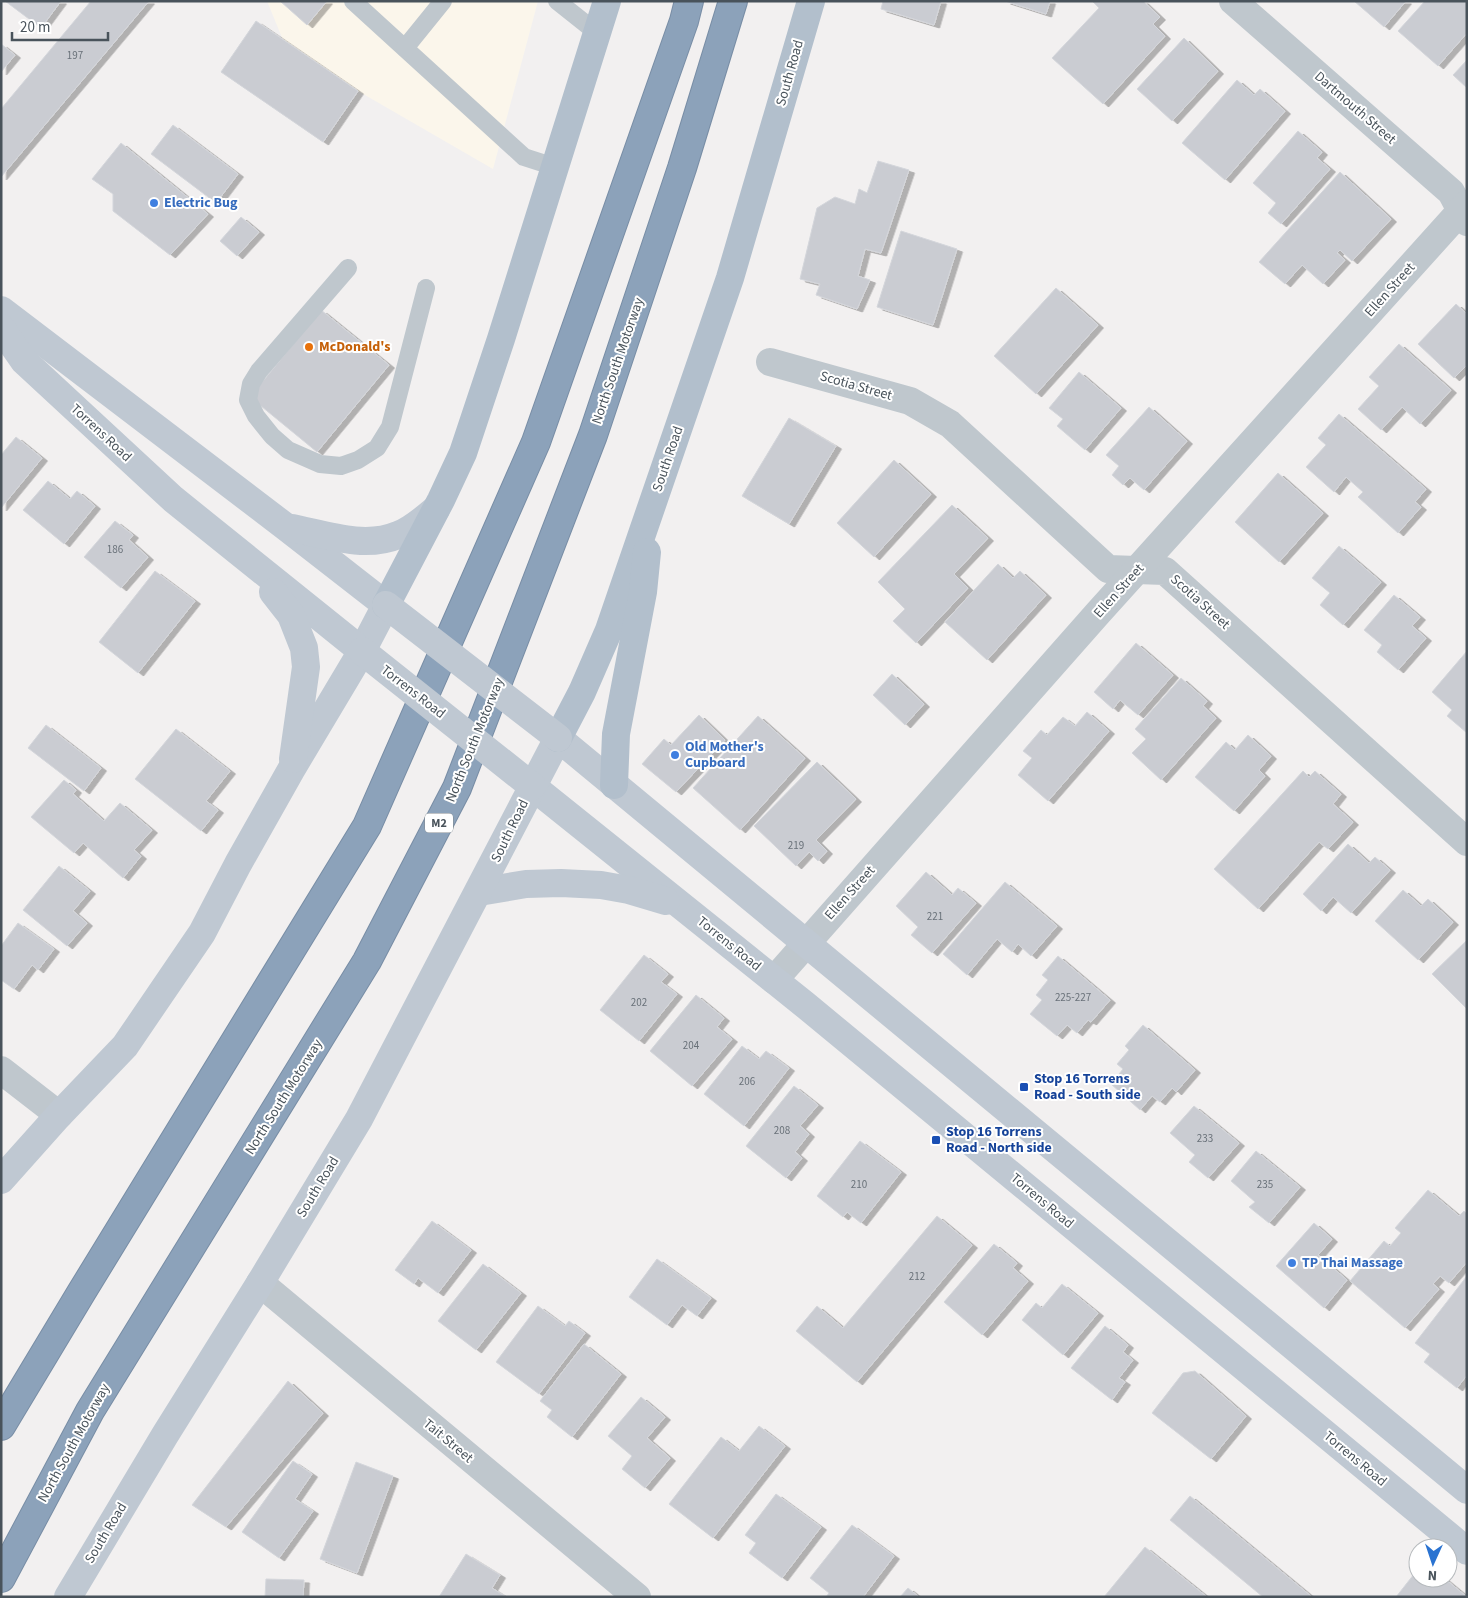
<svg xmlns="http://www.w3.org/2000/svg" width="1468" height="1598" font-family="'Source Sans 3',sans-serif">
  <defs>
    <filter id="shadow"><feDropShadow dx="5.5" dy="3" stdDeviation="0" flood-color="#0004"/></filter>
  </defs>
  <rect width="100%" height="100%" fill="#f2f0f0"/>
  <path fill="#fbf6eb" d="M267 1H538L493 169 358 91 283 40Z"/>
  <g fill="#caccd2" stroke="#d4d6db" filter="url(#shadow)">
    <path d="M5 1H61L41 28Z"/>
    <path d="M91 1H149L1 177V109Z"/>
    <path d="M280 1H327L307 25Z"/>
    <path d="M883 1H941L934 25 881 9Z"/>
    <path d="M1005 1H1050L1046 14Z"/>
    <path d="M1092 1H1143L1160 17 1153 24 1165 36 1103 104 1052 58 1099 8Z"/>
    <path d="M1354 1H1406L1384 27Z"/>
    <path d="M1425 1H1467V33L1438 66 1398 31Z"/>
    <path d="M256 21 358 91 323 142 221 72Z"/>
    <path d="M1184 38 1218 71 1172 121 1137 89Z"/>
    <path d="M1 44 15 55 1 72Z"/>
    <path d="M1467 60V88L1453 75Z"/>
    <path d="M1237 80 1254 95 1260 89 1285 111 1225 180 1182 143Z"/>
    <path d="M173 125 238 174 216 203 151 154Z"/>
    <path d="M1298 131 1322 152 1317 158 1330 169 1281 224 1268 213 1276 203 1253 183Z"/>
    <path d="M121 143 208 214 170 255 113 211V194L92 179Z"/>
    <path d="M878 161 909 170 881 253 865 249 858 276 870 280 857 309 816 295 820 284 800 279 817 208 835 197 855 204 859 189 867 193Z"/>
    <path d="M1340 172 1391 219 1352 261 1340 250 1337 253 1345 260 1323 284 1302 265 1285 284 1259 262Z"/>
    <path d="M241 217 259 232 237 256 220 241Z"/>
    <path d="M901 231 957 249 933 325 877 307Z"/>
    <path d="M1056 288 1098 325 1036 394 994 356Z"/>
    <path d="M1456 304 1467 314V365L1454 378 1418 344Z"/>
    <path d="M321 310 389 365 317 452 250 397Z"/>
    <path d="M1399 344 1451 390 1420 424 1402 407 1381 430 1358 409 1379 386 1369 377Z"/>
    <path d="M1079 372 1121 408 1085 450 1057 426 1063 419 1049 408Z"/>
    <path d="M1149 407 1187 441 1144 490 1130 478 1123 485 1112 475 1119 466 1106 455Z"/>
    <path d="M1339 414 1426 489 1415 502 1421 507 1398 533 1358 497 1363 492 1346 477 1334 492 1306 467 1326 445 1318 438Z"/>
    <path d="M789 418 836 446 789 524 742 496Z"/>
    <path d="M16 437 42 458 1 508V455Z"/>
    <path d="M894 460 931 494 874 557 837 523Z"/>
    <path d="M1278 473 1323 513 1279 562 1235 522Z"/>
    <path d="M48 481 70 499 77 491 95 506 64 544 23 510Z"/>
    <path d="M952 505 988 538 954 574 968 588 916 643 893 621 905 609 878 582Z"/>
    <path d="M115 521 133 535 129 540 148 557 121 588 84 557Z"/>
    <path d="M1339 546 1381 582 1343 625 1320 605 1330 593 1312 578Z"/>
    <path d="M998 564 1013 578 1020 571 1046 595 987 660 945 622Z"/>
    <path d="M155 571 195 601 138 673 99 642Z"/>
    <path d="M1394 595 1420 617 1412 626 1426 638 1398 670 1377 652 1382 645 1364 630Z"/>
    <path d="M1136 643 1173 675 1138 715 1120 700 1113 709 1094 692Z"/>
    <path d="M1467 651V733L1447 716 1452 710 1432 692Z"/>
    <path d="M892 674 924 704 905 725 873 695Z"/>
    <path d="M1181 678 1207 701 1203 706 1216 718 1161 780 1132 753 1146 739 1135 729Z"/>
    <path d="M1087 712 1109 731 1048 801 1018 775 1032 758 1023 751 1041 730 1047 735 1063 717 1075 726Z"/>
    <path d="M699 715 725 740 676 792 642 764 664 739 671 745Z"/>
    <path d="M758 716 805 758 740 830 693 788Z"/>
    <path d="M46 725 101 768 84 791 28 748Z"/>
    <path d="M176 729 230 771 206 801 218 810 201 831 135 779Z"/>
    <path d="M1248 735 1271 756 1259 770 1265 776 1234 811 1195 777 1226 742 1235 750Z"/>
    <path d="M817 762 856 799 816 840 827 851 818 861 809 852 796 866 754 826Z"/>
    <path d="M1303 771 1309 777 1315 771 1341 794 1333 804 1353 822 1328 849 1319 842 1258 909 1214 869Z"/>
    <path d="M64 780 76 790 73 794 104 821 120 803 152 830 134 850 141 856 123 878 83 843 74 853 31 817Z"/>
    <path d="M1348 844 1369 863 1375 857 1390 870 1351 913 1333 897 1321 911 1303 894Z"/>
    <path d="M59 866 90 891 73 911 87 923 67 946 23 910Z"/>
    <path d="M926 872 952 895 958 888 976 903 932 953 911 935 918 927 896 906Z"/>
    <path d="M1005 882 1057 926 1031 956 1018 944 1012 952 997 939 967 975 943 954Z"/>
    <path d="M1403 890 1421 906 1428 899 1453 922 1418 960 1375 921Z"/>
    <path d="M18 923 54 949 38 970 32 965 14 989 1 980V946Z"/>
    <path d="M1467 940V1009L1432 974Z"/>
    <path d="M644 955 668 974 661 982 677 994 639 1041 600 1010Z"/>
    <path d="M1058 956 1110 1000 1091 1022 1088 1020 1077 1033 1067 1025 1057 1036 1030 1014 1042 1000 1036 995 1048 980 1042 975Z"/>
    <path d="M696 995 724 1018 717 1027 732 1039 692 1086 650 1051Z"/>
    <path d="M1143 1025 1195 1070 1176 1092 1172 1088 1160 1102 1152 1096 1140 1110 1111 1084 1123 1069 1117 1064 1129 1050 1125 1046Z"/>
    <path d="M742 1046 759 1059 766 1051 789 1068 744 1126 704 1094Z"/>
    <path d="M794 1086 818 1105 800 1126 809 1134 795 1152 802 1158 786 1178 746 1146Z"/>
    <path d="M1194 1106 1239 1143 1208 1178 1189 1162 1195 1155 1170 1133Z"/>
    <path d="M860 1141 901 1172 861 1223 847 1212 843 1217 817 1196Z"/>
    <path d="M1256 1151 1300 1187 1269 1223 1249 1207 1255 1202 1231 1181Z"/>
    <path d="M1428 1190 1459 1216 1464 1211 1467 1214V1262L1449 1283 1440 1276 1433 1284 1439 1289 1405 1328 1350 1281 1384 1241 1390 1246 1401 1233 1395 1228Z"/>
    <path d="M937 1216 972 1245 857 1382 796 1331 817 1306 843 1328Z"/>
    <path d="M432 1221 471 1250 438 1293 418 1278 414 1284 395 1270Z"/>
    <path d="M1314 1223 1332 1239 1318 1255 1347 1280 1324 1308 1276 1266Z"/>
    <path d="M994 1244 1017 1263 1013 1268 1028 1281 982 1335 944 1302Z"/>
    <path d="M657 1259 711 1298 697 1316 682 1305 667 1325 629 1297Z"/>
    <path d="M483 1264 521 1293 476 1350 438 1321Z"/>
    <path d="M1467 1276V1375L1457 1388 1424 1362 1430 1354 1415 1343Z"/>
    <path d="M1062 1284 1098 1313 1063 1355 1022 1320 1036 1303 1042 1308Z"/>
    <path d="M538 1306 565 1326 569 1321 585 1333 539 1394 496 1362Z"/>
    <path d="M1105 1326 1128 1345 1123 1352 1133 1360 1119 1378 1125 1382 1112 1400 1071 1368Z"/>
    <path d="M584 1344 621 1374 572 1437 547 1417 552 1410 540 1401Z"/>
    <path d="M1195 1371 1246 1416 1211 1459 1152 1413 1183 1373Z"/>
    <path d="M288 1381 323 1413 226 1527 192 1505Z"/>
    <path d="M641 1397 665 1417 647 1438 670 1458 645 1488 622 1469 632 1456 608 1436Z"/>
    <path d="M759 1426 785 1446 713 1538 669 1504 721 1437 739 1451Z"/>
    <path d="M293 1461 312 1474 295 1499 313 1511 279 1558 242 1532Z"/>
    <path d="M356 1462 393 1476 357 1573 320 1559Z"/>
    <path d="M776 1494 821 1527 782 1578 749 1553 756 1543 745 1535Z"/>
    <path d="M1190 1496 1312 1597H1263L1170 1520Z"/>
    <path d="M852 1525 894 1556 863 1597H826L829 1593 810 1578Z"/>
    <path d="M1145 1547 1207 1597H1104Z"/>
    <path d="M466 1554 500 1575 492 1588 506 1597H439Z"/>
    <path d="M1418 1569V1578H1444L1467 1597H1396Z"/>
    <path d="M266 1579 304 1580 303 1597H265Z"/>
    <path d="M908 1588 919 1597H900Z"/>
  </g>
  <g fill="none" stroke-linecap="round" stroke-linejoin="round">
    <g stroke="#788da5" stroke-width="30">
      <g id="highway">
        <path d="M1 1426 81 1293 367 826 536 442 684 21 689 1"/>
        <path d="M1 1578 90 1411 367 961 457 788 593 435 682 168 733 1"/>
      </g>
    </g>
    <g stroke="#bfc7cd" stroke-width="18">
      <path d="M353 1 524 157 555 167"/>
      <path d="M557 1 596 32"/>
      <path d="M405 48 443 1"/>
      <path d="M348 268 259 371 251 384 248 400 256 416 272 436 288 450 320 464 341 466 358 460 377 448 390 427 426 288"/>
    </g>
    <g stroke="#bfc7cd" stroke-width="28">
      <path d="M1233 1 1451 192 1467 222"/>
      <path d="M770 362 910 401 950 424 1108 569 1165 571 1467 842"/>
      <path d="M774 980 1098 613 1467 204"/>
      <path d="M1 1070 59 1115"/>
      <path d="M260 1283 637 1597"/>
    </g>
    <g stroke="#bfc8d2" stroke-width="28">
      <path d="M1 310 286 527 386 605 362 651 291 770 238 864 202 933 125 1046 59 1115 1 1180"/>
      <path d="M1 328 24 361 173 499 362 651"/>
      <path d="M292 528C326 535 365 549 398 535 412 530 424 519 436 509"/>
      <path d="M273 592 291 615 304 648 306 667 293 759"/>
      <path d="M532 786 804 1004 1467 1551"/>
      <path d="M479 892 526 884 561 883 601 885 629 890 666 901"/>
      <path d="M68 1597 165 1435 260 1283 359 1119 558 738 1467 1490"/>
    </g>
    <g stroke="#b2bfcc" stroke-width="28">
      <path d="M386 605 441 500 463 453 501 339 607 1"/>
      <path d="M558 738 582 692 609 630 730 278 811 1"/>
      <path d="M614 785 616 734 643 592 647 552"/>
    </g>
    <use href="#highway" stroke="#8ca2ba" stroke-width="28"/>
    <g stroke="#bfc8d2" stroke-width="28">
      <path d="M386 605 558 738"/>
      <path d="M362 651 532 786"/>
    </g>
  </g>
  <g fill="#3f7fe0" stroke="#fff" stroke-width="2">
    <circle cx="154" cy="203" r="5"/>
    <circle cx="675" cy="755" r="5"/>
    <circle cx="1292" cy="1263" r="5"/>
  </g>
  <circle fill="#e8710a" stroke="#fff" stroke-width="2" cx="309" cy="347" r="5"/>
  <g fill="#1a4fb4" stroke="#fff" stroke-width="2">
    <rect x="1019" y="1082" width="10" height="10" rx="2.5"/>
    <rect x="931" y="1135" width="10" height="10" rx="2.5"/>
  </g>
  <g text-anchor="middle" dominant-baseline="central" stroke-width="4" stroke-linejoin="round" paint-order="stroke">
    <g font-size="11" fill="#697179">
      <text x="75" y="55">197</text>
      <text x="115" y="549">186</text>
      <text x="796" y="845">219</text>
      <text x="935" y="916">221</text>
      <text x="1073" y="997">225-227</text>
      <text x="639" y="1002">202</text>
      <text x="691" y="1045">204</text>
      <text x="747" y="1081">206</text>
      <text x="782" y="1130">208</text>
      <text x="1205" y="1138">233</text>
      <text x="859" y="1184">210</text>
      <text x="1265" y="1184">235</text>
      <text x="917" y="1276">212</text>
    </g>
    <rect fill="#fff" stroke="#80878c" stroke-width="1" x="425" y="813.5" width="28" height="19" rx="4"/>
    <g font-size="12" font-weight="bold" fill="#49535b">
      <text x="439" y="823">M2</text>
    </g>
    <g font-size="14" fill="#49535b" stroke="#fff">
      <text transform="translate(790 73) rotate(-74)">South Road</text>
      <text transform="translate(1355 108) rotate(41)">Dartmouth Street</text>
      <text transform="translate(1390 290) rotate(-48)">Ellen Street</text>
      <text transform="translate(618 361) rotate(-71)">North South Motorway</text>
      <text transform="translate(856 386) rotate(16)">Scotia Street</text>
      <text transform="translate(101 433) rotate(43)">Torrens Road</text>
      <text transform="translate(668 459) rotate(-71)">South Road</text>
      <text transform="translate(1119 591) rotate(-48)">Ellen Street</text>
      <text transform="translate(1200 602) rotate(42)">Scotia Street</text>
      <text transform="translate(413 692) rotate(38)">Torrens Road</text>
      <text transform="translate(475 740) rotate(-68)">North South Motorway</text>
      <text transform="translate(510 831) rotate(-64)">South Road</text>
      <text transform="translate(850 893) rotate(-48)">Ellen Street</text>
      <text transform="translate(729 944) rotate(39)">Torrens Road</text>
      <text transform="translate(284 1097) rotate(-58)">North South Motorway</text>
      <text transform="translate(318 1187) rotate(-59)">South Road</text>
      <text transform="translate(1042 1201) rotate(40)">Torrens Road</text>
      <text transform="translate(448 1441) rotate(40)">Tait Street</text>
      <text transform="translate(74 1443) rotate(-61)">North South Motorway</text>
      <text transform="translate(1355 1459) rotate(40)">Torrens Road</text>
      <text transform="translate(106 1533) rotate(-59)">South Road</text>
    </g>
    <g font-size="14" font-weight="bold" fill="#366cbe" stroke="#fff" text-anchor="start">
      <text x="164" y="203">Electric Bug</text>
      <text x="685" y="747">Old Mother's<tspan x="685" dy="16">Cupboard</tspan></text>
      <text x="1302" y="1263">TP Thai Massage</text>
    </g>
    <g font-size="14" font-weight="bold" fill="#c56008" stroke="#fff" text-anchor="start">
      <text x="319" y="347">McDonald's</text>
    </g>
    <g font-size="14" font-weight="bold" fill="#164399" stroke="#fff" text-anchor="start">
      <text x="1034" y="1079">Stop 16 Torrens<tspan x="1034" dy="16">Road - South side</tspan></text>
      <text x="946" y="1132">Stop 16 Torrens<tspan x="946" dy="16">Road - North side</tspan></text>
    </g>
  </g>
  <rect width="1468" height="1598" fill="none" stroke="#49535b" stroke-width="5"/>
  <g transform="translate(1433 1563) rotate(183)"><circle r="24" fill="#ffffff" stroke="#b6babd"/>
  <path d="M0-4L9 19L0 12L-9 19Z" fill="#2a73d1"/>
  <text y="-8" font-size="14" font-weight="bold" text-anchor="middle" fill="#49535b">N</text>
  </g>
  <path d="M12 32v8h96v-8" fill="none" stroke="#49535b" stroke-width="2.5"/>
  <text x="20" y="32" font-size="15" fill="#49535b" stroke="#ffffff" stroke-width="4" paint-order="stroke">20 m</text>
</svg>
